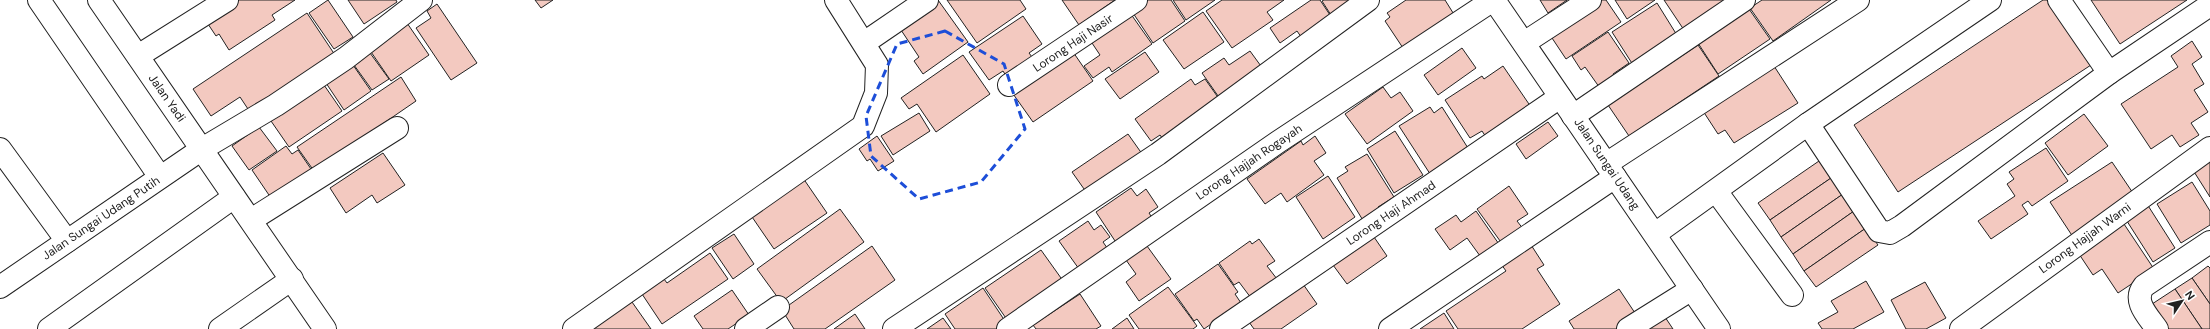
<svg xmlns="http://www.w3.org/2000/svg" width="2210" height="329" font-family="'DM Sans',sans-serif">
  <rect width="100%" height="100%" fill="#fff"/>
  <g fill="#f3c9c0" stroke="#222">
    <path d="M239 0H295L272 15 275 20 229 50 219 34 216 36 206 21Z"/>
    <path d="M328 0 353 37 334 49 309 13Z"/>
    <path d="M348 0H396L397 2 364 24Z"/>
    <path d="M535 0H553L541 8Z"/>
    <path d="M938 0 968 42 923 74 914 61 919 57 899 27Z"/>
    <path d="M947 0H1020L1026 9 977 43Z"/>
    <path d="M1062 0H1115L1079 25Z"/>
    <path d="M1140 0H1171L1185 21 1153 43 1129 7Z"/>
    <path d="M1173 0H1215L1186 20Z"/>
    <path d="M1222 0H1284L1267 12 1273 20 1232 48 1206 11Z"/>
    <path d="M1311 0H1320L1336 24 1306 44 1297 31 1280 43 1270 28Z"/>
    <path d="M1324 0H1377L1338 26 1322 1Z"/>
    <path d="M1406 0H1445L1455 16 1405 51 1385 21 1390 17 1387 13Z"/>
    <path d="M1540 0H1567L1548 13Z"/>
    <path d="M1582 0H1606L1621 22 1566 59 1544 26Z"/>
    <path d="M1615 0H1655L1627 19Z"/>
    <path d="M1664 0H1735L1686 33Z"/>
    <path d="M1762 0H1831L1773 41 1750 8Z"/>
    <path d="M2043 0H2047L2091 65 1898 192 1854 125Z"/>
    <path d="M2091 0H2187L2120 44Z"/>
    <path d="M1657 3 1680 40 1635 68 1612 32Z"/>
    <path d="M437 4 477 63 451 80 416 28 431 18 427 11Z"/>
    <path d="M1749 9 1770 39 1718 74 1698 43Z"/>
    <path d="M1128 10 1152 44 1112 72 1109 67 1093 78 1084 66 1100 55 1088 37Z"/>
    <path d="M1203 12 1224 42 1184 69 1163 40Z"/>
    <path d="M307 13 337 58 252 115 240 97 211 116 193 89Z"/>
    <path d="M1023 16 1042 44 1029 53 1035 61 1008 79 1003 71 989 80 969 52Z"/>
    <path d="M407 23 429 55 391 81 369 49Z"/>
    <path d="M1608 32 1629 63 1613 74 1617 81 1602 91 1585 67 1581 70 1572 56Z"/>
    <path d="M2192 41 2202 57 2192 64 2204 84 2194 90 2208 112 2191 123 2199 135 2180 147 2172 135 2151 149 2121 104 2178 67 2171 56Z"/>
    <path d="M1698 45 1719 76 1629 136 1608 105Z"/>
    <path d="M1462 48 1476 68 1438 95 1424 75Z"/>
    <path d="M1071 49 1093 81 1033 122 1011 91Z"/>
    <path d="M1250 51 1266 73 1223 103 1202 73 1224 58 1229 65Z"/>
    <path d="M1145 52 1159 72 1120 99 1105 79Z"/>
    <path d="M370 53 389 79 372 90 354 65Z"/>
    <path d="M963 55 990 94 936 132 917 104 909 109 901 98Z"/>
    <path d="M353 65 371 91 344 110 326 83Z"/>
    <path d="M1503 66 1531 107 1486 137 1482 131 1470 138 1445 100 1482 76 1484 79Z"/>
    <path d="M1774 66 1798 103 1734 143 1725 130 1718 134 1703 111Z"/>
    <path d="M401 77 416 101 314 171 297 147Z"/>
    <path d="M1191 79 1195 85 1205 79 1222 103 1167 145 1160 135 1151 141 1135 119Z"/>
    <path d="M324 85 342 111 289 147 271 121Z"/>
    <path d="M1383 87 1391 98 1400 92 1413 111 1367 144 1345 114Z"/>
    <path d="M1430 107 1434 113 1442 107 1473 156 1434 180 1399 126Z"/>
    <path d="M919 113 930 131 893 155 881 136Z"/>
    <path d="M2084 114 2108 146 2068 175 2045 143Z"/>
    <path d="M1548 122 1558 136 1526 159 1516 144Z"/>
    <path d="M259 127 277 151 249 170 232 146Z"/>
    <path d="M1395 131 1423 175 1394 193 1367 149Z"/>
    <path d="M1128 134 1145 158 1089 196 1072 172Z"/>
    <path d="M877 136 894 161 878 171 870 159 867 161 859 149Z"/>
    <path d="M1315 136 1326 153 1314 161 1324 175 1287 202 1281 193 1265 204 1247 179 1301 141 1303 145Z"/>
    <path d="M286 146 292 154 298 150 311 169 271 198 252 170Z"/>
    <path d="M2046 148 2068 181 2032 206 2028 201 2022 205 2028 214 1991 239 1978 221 2015 196 2007 184 2014 179 2009 172Z"/>
    <path d="M383 153 405 185 377 203 372 195 346 213 330 188Z"/>
    <path d="M1367 154 1394 197 1378 207 1381 211 1364 222 1337 178 1348 171 1345 167Z"/>
    <path d="M2210 155V197L2191 167Z"/>
    <path d="M1819 161 1831 178 1770 220 1758 203Z"/>
    <path d="M2112 162 2137 199 2075 240 2050 202Z"/>
    <path d="M1328 176 1355 217 1323 239 1296 197Z"/>
    <path d="M803 178 827 213 774 249 750 214Z"/>
    <path d="M1831 178 1843 194 1781 237 1770 220Z"/>
    <path d="M2192 182 2210 211V225L2181 243 2157 204Z"/>
    <path d="M1509 186 1528 214 1517 221 1524 230 1503 245 1477 209Z"/>
    <path d="M1131 188 1137 196 1146 189 1158 207 1149 213 1155 222 1119 247 1096 212Z"/>
    <path d="M1843 194 1854 211 1793 254 1781 237Z"/>
    <path d="M2147 204 2175 248 2153 262 2125 218Z"/>
    <path d="M840 209 864 242 781 302 757 269Z"/>
    <path d="M1476 211 1501 247 1483 260 1467 238 1450 250 1435 229 1456 215 1461 222Z"/>
    <path d="M1854 211 1866 228 1804 271 1793 254Z"/>
    <path d="M1088 221 1094 230 1101 225 1110 237 1103 242 1112 255 1079 269 1059 241Z"/>
    <path d="M2124 224 2154 269 2118 293 2102 269 2093 275 2079 254Z"/>
    <path d="M1866 228 1878 245 1816 287 1804 271Z"/>
    <path d="M734 234 754 264 733 279 712 248Z"/>
    <path d="M1524 234 1544 265 1537 269 1560 304 1522 329H1458L1446 311 1506 271 1494 254Z"/>
    <path d="M1374 237 1387 256 1347 284 1333 265Z"/>
    <path d="M1259 239 1275 261 1267 266 1277 279 1251 298 1239 282 1234 285 1219 263 1250 241 1252 244Z"/>
    <path d="M872 246 895 280 825 329H794L782 310Z"/>
    <path d="M1147 246 1171 279 1139 301 1126 282 1136 274 1126 260Z"/>
    <path d="M1041 250 1066 285 1010 324 985 288Z"/>
    <path d="M710 253 728 279 662 324 642 294 664 279 667 283Z"/>
    <path d="M1218 264 1238 292 1235 294 1241 303 1204 329 1197 319 1194 321 1175 294Z"/>
    <path d="M2208 266 2210 268V304L2192 278Z"/>
    <path d="M2192 278 2210 304V329H2202L2175 289Z"/>
    <path d="M1866 281 1884 312 1853 329H1822L1818 323 1838 312 1831 301Z"/>
    <path d="M1925 282 1946 318 1926 329H1906L1891 300Z"/>
    <path d="M1303 284 1317 304 1281 329H1254L1249 322Z"/>
    <path d="M1168 287 1197 326 1193 329H1139L1129 315Z"/>
    <path d="M983 288 1007 324 1001 329H955L945 314Z"/>
    <path d="M1619 289 1637 316 1617 329H1574L1569 321Z"/>
    <path d="M2175 289 2202 329H2165L2149 306Z"/>
    <path d="M732 290 749 315 728 329H703L694 316Z"/>
    <path d="M1080 294 1101 326 1096 329H1036L1033 325Z"/>
    <path d="M632 302 651 329H584L619 305 621 309Z"/>
    <path d="M1444 313 1454 329H1420Z"/>
    <path d="M855 314 865 329H834Z"/>
    <path d="M1663 314 1673 329H1640Z"/>
    <path d="M943 318 951 329H927Z"/>
    <path d="M1127 318 1134 329H1112Z"/>
  </g>
  <g fill="none" stroke-linecap="round" stroke-linejoin="round">
    <g stroke="#222" stroke-width="24">
      <g id="minor">
        <path d="M39 0 160 177"/>
        <path d="M99 0 325 329"/>
        <path d="M1494 0 1719 329"/>
        <path d="M2059 0 2109 73 2210 5"/>
        <path d="M864 43 927 0"/>
        <path d="M1524 43 1590 0"/>
        <path d="M138 56 227 0"/>
        <path d="M1009 85 1136 0"/>
        <path d="M1573 116 1744 0"/>
        <path d="M1808 124 1879 231 1890 233 1902 226 2109 73"/>
        <path d="M0 149 67 241"/>
        <path d="M1606 164 1858 0"/>
        <path d="M1716 191 1792 295"/>
        <path d="M251 220 397 128"/>
        <path d="M1655 234 1808 124 1990 0"/>
        <path d="M0 287 202 149 276 105 346 58 421 0"/>
        <path d="M49 329 234 197"/>
        <path d="M220 329 292 279"/>
        <path d="M574 329 863 126 876 93 877 65 836 0"/>
        <path d="M746 329 778 307"/>
        <path d="M894 329 1158 154 1368 0"/>
        <path d="M1008 329 1278 142 1493 0"/>
        <path d="M1221 329 1560 97"/>
        <path d="M1390 329 1615 177"/>
        <path d="M1628 329 1692 289"/>
        <path d="M1961 329 2210 148"/>
        <path d="M2157 329C2148 316 2132 301 2144 286L2210 242"/>
      </g>
    </g>
    <use href="#minor" stroke="#fff" stroke-width="22"/>
  </g>
  <path fill="none" stroke="#1d4ed8" stroke-width="3" stroke-dasharray="8 5" stroke-linejoin="round" d="M945 31 1004 64 1025 129 981 182 919 199 871 156 866 116 897 44Z"/>
  <g text-anchor="middle" dominant-baseline="central" stroke-width="3" stroke-linejoin="round" paint-order="stroke">
    <g font-size="12" fill="#222" stroke="#fff">
      <text transform="translate(1073 43) rotate(-34)">Lorong Haji Nasir</text>
      <text transform="translate(167 98) rotate(55)">Jalan Yadi</text>
      <text transform="translate(1249 162) rotate(-34)">Lorong Hajjah Rogayah</text>
      <text transform="translate(1607 164) rotate(56)">Jalan Sungai Udang</text>
      <text transform="translate(1391 213) rotate(-34)">Lorong Haji Ahmad</text>
      <text transform="translate(101 218) rotate(-34)">Jalan Sungai Udang Putih</text>
      <text transform="translate(2085 238) rotate(-36)">Lorong Hajjah Warni</text>
    </g>
  </g>
  <g transform="translate(2182 301) rotate(55)" stroke="#ffffff" stroke-width="3" paint-order="stroke">
  <path d="M0-3L7 15L0 10L-7 15Z" fill="#222222"/>
  <text y="-6" font-size="11" font-weight="bold" text-anchor="middle" fill="#222222">N</text>
  </g>
</svg>
